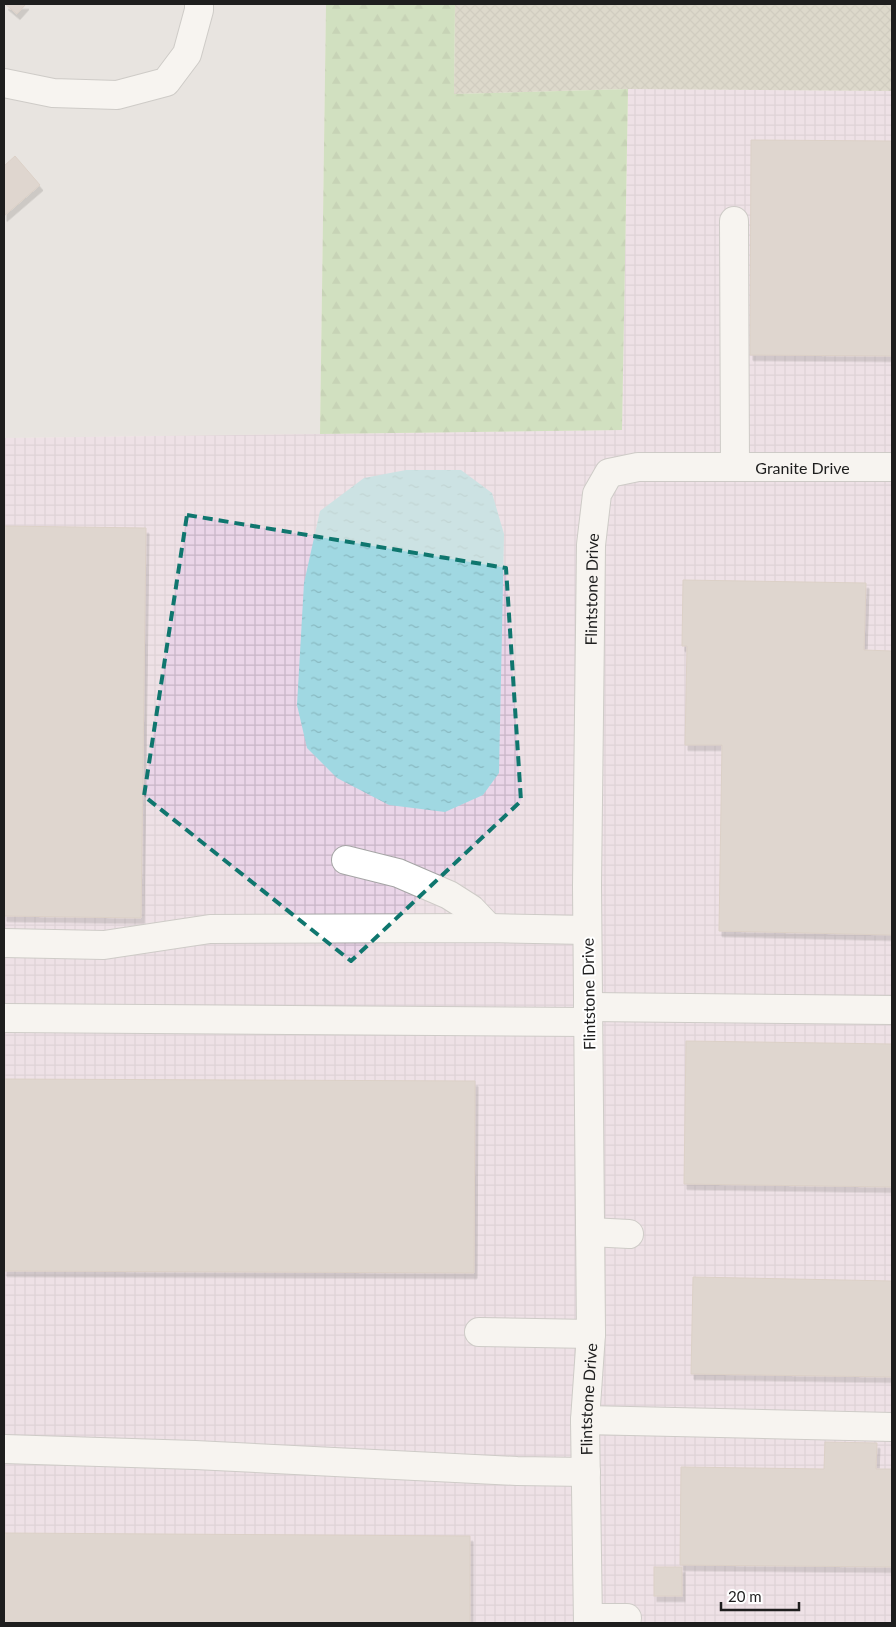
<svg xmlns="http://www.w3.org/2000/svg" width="896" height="1627" font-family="Lato,sans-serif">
  <defs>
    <pattern id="industrial-grid" width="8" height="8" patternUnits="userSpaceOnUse" patternTransform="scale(1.25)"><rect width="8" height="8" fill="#ead5e8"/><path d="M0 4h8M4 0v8" fill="none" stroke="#c8b6c7"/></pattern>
    <pattern id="construction-cross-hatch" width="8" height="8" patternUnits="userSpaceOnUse" patternTransform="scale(1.25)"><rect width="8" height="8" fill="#c6c4ae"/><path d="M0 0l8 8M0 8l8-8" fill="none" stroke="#aaa895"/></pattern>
    <pattern id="forest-firs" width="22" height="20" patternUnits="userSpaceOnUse" patternTransform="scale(1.25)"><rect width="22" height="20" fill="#acd394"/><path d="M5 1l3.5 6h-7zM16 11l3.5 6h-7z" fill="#94b57f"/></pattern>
    <pattern id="water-ripples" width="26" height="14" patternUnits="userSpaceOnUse" patternTransform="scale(1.25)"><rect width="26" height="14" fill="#a0d8e2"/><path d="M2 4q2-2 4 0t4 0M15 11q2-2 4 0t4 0" fill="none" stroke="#89b9c1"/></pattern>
    <filter id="shadow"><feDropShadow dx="3" dy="5.5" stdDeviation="0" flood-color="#0004"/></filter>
  </defs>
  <rect width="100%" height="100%" fill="#f0ebe4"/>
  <path fill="#dddbdb" d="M4 4H326L320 434 4 438Z"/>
  <path fill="url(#industrial-grid)" d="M628 89 892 91V1623H4V438L622 430Z"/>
  <path fill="url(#construction-cross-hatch)" d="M455 4H892V91L628 89 454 94Z"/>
  <path fill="url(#forest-firs)" d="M326 4H455L454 94 628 89 622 430 320 434Z"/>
  <path fill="url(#water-ripples)" d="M406 470H461L492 493 504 534 499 773 483 795 445 812 389 805 337 778 307 748 297 705 304 583 320 511 364 478Z"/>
  <g fill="#c9bdb6" stroke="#c3b0a4" filter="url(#shadow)">
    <path d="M5 4H26L17 14Z"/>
    <path d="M751 140 892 141V356L750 355Z"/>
    <path d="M15 156 40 185 4 216V166Z"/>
    <path d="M4 526 146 528 141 918 4 916Z"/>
    <path d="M683 580 866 583 864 650 892 651V935L719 931 722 745H685L687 646H682Z"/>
    <path d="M686 1041 892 1044V1187L684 1184Z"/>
    <path d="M4 1079 475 1081 474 1273 4 1271Z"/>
    <path d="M693 1277 892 1281V1377L691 1374Z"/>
    <path d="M825 1442 877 1443 876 1469H892V1567L680 1565 681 1467 824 1469Z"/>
    <path d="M4 1533 470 1536V1623H4Z"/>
    <rect x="654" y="1567" width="28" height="29"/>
  </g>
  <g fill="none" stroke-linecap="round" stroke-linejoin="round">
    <g stroke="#a5a5a5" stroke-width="30">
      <g id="minor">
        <path d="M4 83 53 93 117 95 166 82 187 54 199 10V4"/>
        <path d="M734 221 735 467"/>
        <path d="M346 860 398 873 449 895 471 909 489 928"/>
        <path d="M4 943 104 945 210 929 489 928 587 930"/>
        <path d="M588 1007 892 1010"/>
        <path d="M4 1018 588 1022"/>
        <path d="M590 1232 629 1234"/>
        <path d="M479 1332 591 1334"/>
        <path d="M585 1420 892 1427"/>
        <path d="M4 1449 195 1455 517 1471 586 1472"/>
        <path d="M588 1618H627"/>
        <path id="s1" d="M588 1623 585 1420 591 1334 587 886 591 545 597 494 609 473 638 467H892"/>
      </g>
    </g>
    <use href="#minor" stroke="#fff" stroke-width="28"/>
  </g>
  <path d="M0 0H896V1627H0ZM187 515 506 568 521 801 351 961 144 796Z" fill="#f0ebe4" fill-opacity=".55" fill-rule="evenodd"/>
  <path fill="none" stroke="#0f766e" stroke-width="4" stroke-dasharray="10 6" stroke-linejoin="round" d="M187 515 506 568 521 801 351 961 144 796Z"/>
  <g text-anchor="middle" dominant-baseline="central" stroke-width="4" stroke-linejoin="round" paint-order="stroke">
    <g font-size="16" fill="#1e1e1e" stroke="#fff">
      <text stroke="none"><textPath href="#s1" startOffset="1348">Granite Drive</textPath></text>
      <text stroke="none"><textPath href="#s1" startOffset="1034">Flintstone Drive</textPath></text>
      <text transform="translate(588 994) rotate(-91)">Flintstone Drive</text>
      <text stroke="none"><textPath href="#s1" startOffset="224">Flintstone Drive</textPath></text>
    </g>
  </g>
  <rect width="896" height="1627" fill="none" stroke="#1e1e1e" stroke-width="10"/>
  <path d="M721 1602v8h78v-8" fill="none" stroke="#1e1e1e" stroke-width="2.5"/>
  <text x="728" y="1602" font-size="15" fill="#1e1e1e" stroke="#ffffff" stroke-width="4" paint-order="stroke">20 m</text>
</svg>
